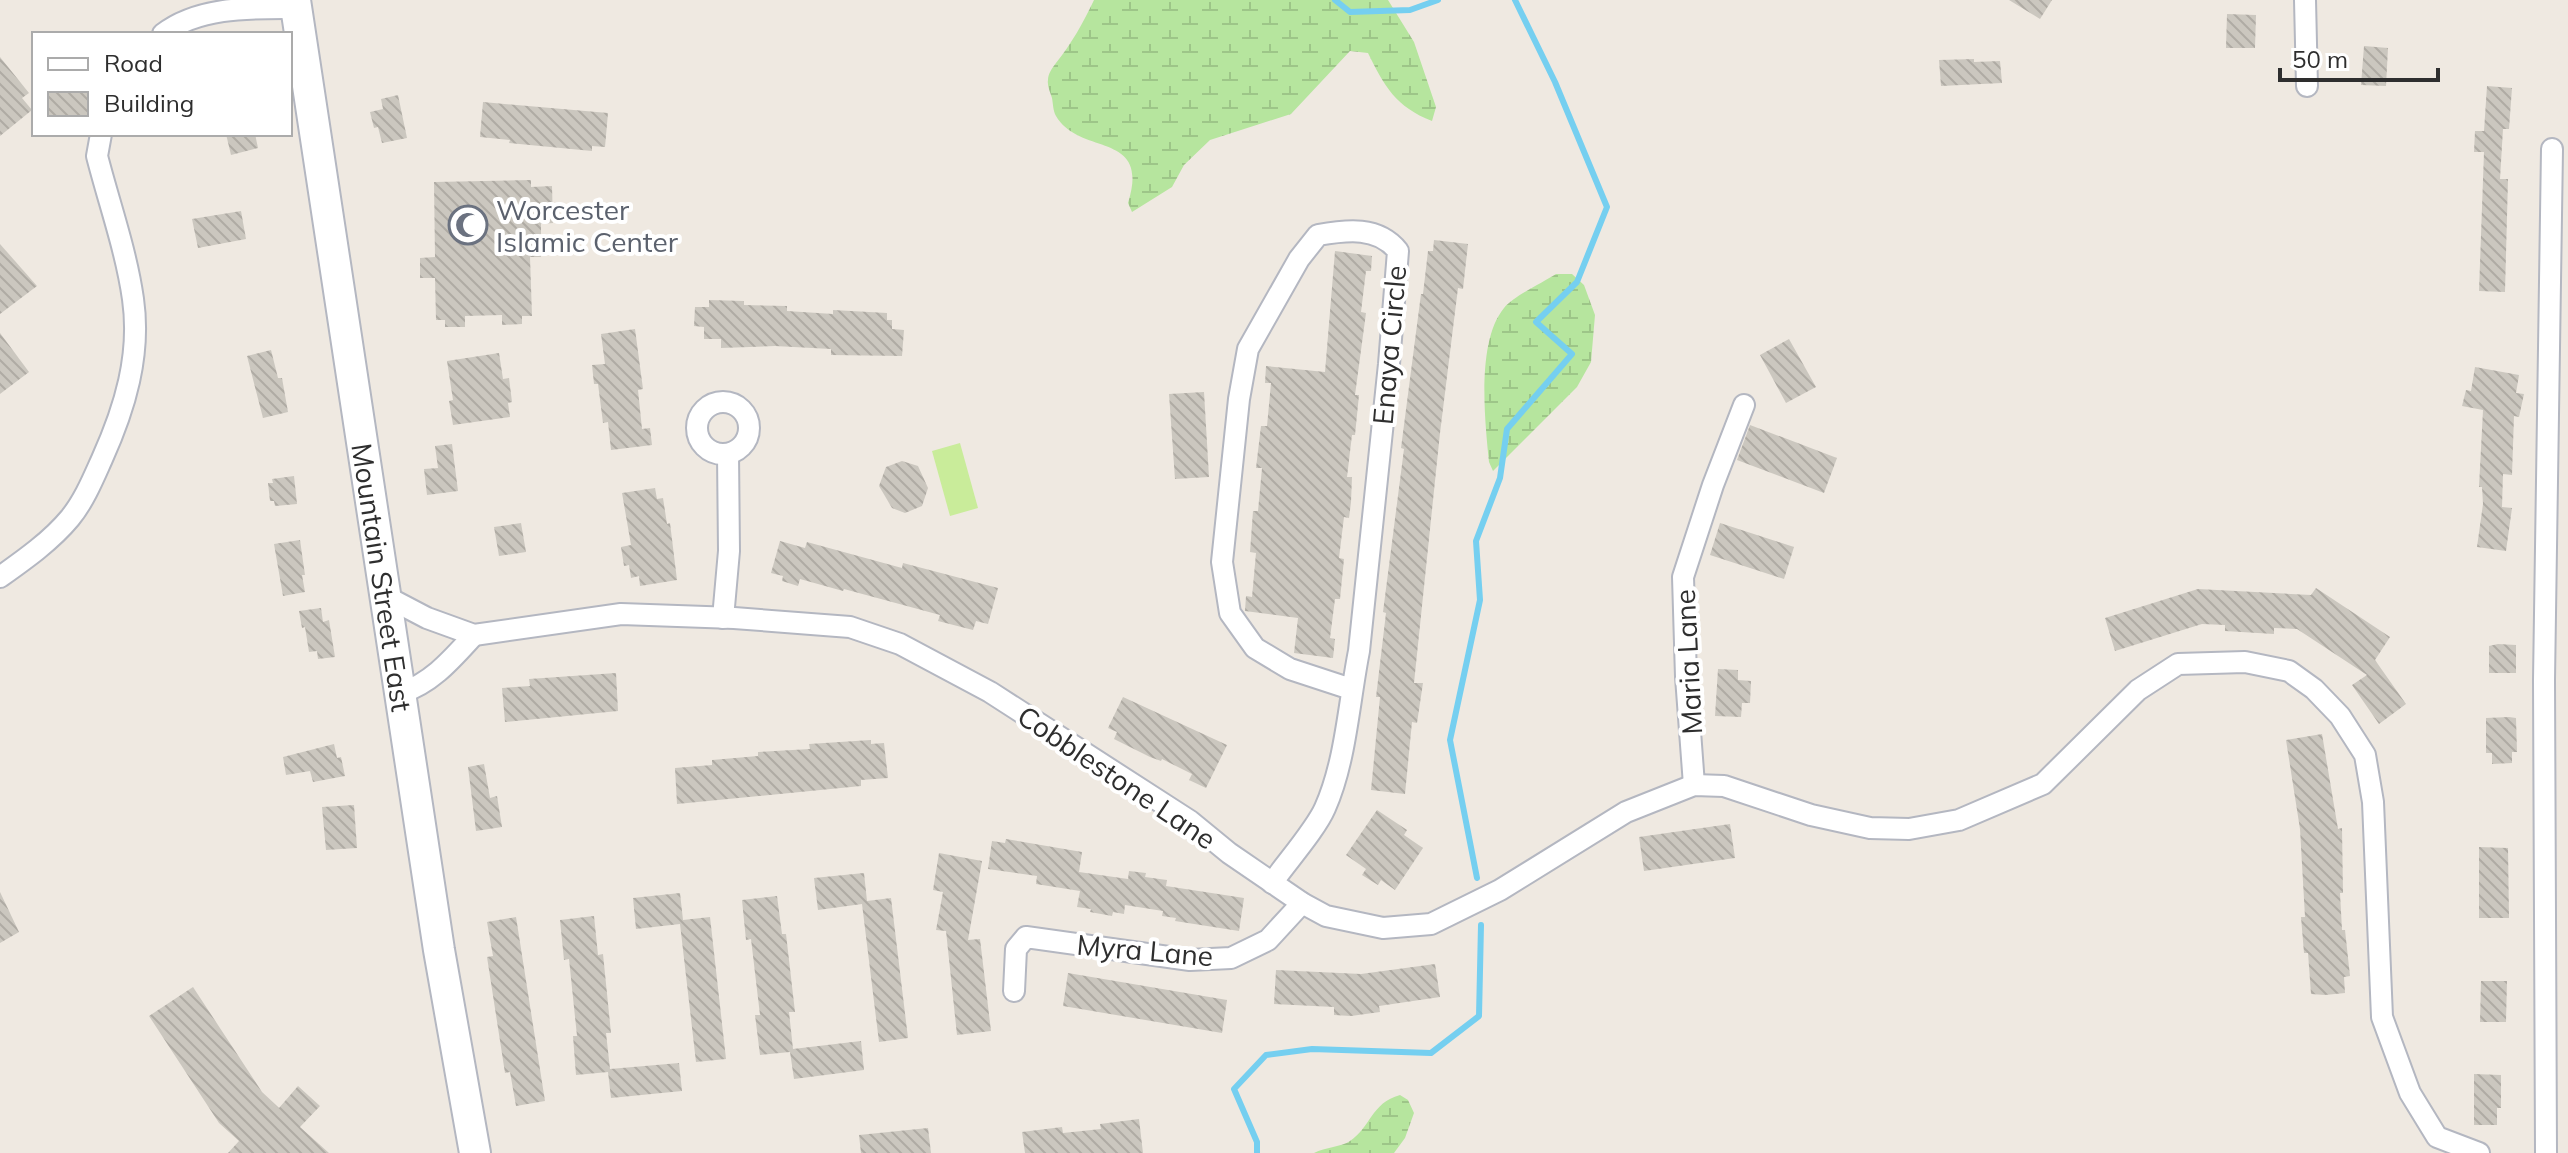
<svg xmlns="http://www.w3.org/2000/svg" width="2568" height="1153" font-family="Mulish,sans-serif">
  <defs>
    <pattern id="wetland-marsh" width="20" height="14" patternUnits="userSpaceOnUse" patternTransform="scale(2)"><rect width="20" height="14" fill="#b6e59e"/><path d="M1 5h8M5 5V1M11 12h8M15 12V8" fill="none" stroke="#9dc588"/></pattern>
    <pattern id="building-back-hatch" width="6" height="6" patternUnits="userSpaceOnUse" patternTransform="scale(2)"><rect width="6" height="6" fill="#cbc7bf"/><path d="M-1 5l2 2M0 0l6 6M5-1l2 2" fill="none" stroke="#afaba4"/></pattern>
  </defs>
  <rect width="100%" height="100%" fill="#efe9e1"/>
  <g fill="url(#wetland-marsh)">
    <path d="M1094 0H1388L1414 42 1436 107 1432 121C1396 107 1384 86 1368 53L1350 51 1291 114 1210 140 1184 165 1172 187 1132 212 1128 203C1151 130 1080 157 1056 116 1053 111 1053 103 1052 98 1050 92 1047 85 1048 80 1048 74 1052 68 1056 63 1072 43 1083 23 1094 0Z"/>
    <path d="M1556 274H1572L1584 285 1595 315 1591 362 1577 387 1493 471 1489 462C1485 421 1476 342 1504 308 1514 296 1542 283 1556 274Z"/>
    <path d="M1400 1095 1408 1100 1414 1113 1405 1138 1394 1153H1314C1325 1147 1342 1147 1350 1141 1371 1127 1371 1103 1400 1095Z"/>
  </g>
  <path fill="#c9ec9a" d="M960 443 978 508 950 516 932 451Z"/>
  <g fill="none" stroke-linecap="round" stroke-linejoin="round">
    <g stroke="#75cff0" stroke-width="6">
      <path d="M1335 0 1350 12 1410 10 1438 0"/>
      <path d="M1477 878 1450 740 1480 600 1476 541 1500 478 1507 429 1572 354 1536 322 1577 282 1607 207 1555 82 1515 0"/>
      <path d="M1257 1153V1142L1234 1089 1266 1055 1312 1049 1431 1053 1479 1016 1481 925"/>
    </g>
  </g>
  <g fill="url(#building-back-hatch)">
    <path d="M2009 0H2052L2040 19Z"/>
    <path d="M2227 14 2256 15 2255 48H2226Z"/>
    <path d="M2364 46 2388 48 2386 86 2361 85Z"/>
    <path d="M0 57 29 93 22 98 32 110 0 136Z"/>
    <path d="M1974 59V62L2000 61 2002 83 1941 86 1939 60Z"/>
    <path d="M2487 86 2512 88 2509 129H2503L2500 179H2508L2505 292 2479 291 2484 152H2474L2475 131H2484Z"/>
    <path d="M398 95 407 138 382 143 378 127 374 128 370 112 383 109 381 99Z"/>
    <path d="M483 102 608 113 605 147 592 146V151L509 143 510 140 480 137Z"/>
    <path d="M226 134H255L258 148 231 155Z"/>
    <path d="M531 180V187L552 186 553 223 541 224V257H530L532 316H522V324L502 325V315L465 316V327H445V320H436L435 278H420V258L435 257 434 182Z"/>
    <path d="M241 211 246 239 198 248 192 219Z"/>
    <path d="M1434 240 1468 244 1463 289 1458 288 1440 433 1414 683H1423L1417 723 1412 722 1405 794 1371 790 1380 697H1376L1386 613 1383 612 1404 449 1401 448 1421 294H1423L1428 251H1433Z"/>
    <path d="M0 244 37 286 0 314Z"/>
    <path d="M1335 251 1372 256 1371 271H1366L1361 312 1366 313 1355 395H1359L1355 435H1352L1347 477H1352L1351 502 1349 518 1344 517 1339 558 1344 559 1340 599H1335L1330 638 1335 639 1333 658 1294 653 1298 618 1245 611 1246 596 1252 597 1256 553 1250 552 1253 511H1258L1262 468H1256L1258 451 1261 426H1267L1271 383H1265L1266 366 1325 372Z"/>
    <path d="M709 300 744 301V305L787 306V311L833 314V310L887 313V320H892V329L904 330 902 356 831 355V349L775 346 721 348V339H704V327L694 326 695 307H709Z"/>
    <path d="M635 329 643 389 638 390 642 429 650 428 652 445 611 450 608 422 603 423 598 384H594L592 365 605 364 601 334Z"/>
    <path d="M0 333 29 372 0 394Z"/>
    <path d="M1789 339 1816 387 1786 403 1760 355Z"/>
    <path d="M271 350 278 378H282L288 412 263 418 247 356Z"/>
    <path d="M499 353 503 379 509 378 512 402 508 403 510 417 453 425 449 401 453 400 447 361Z"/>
    <path d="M2475 367 2519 375 2516 393 2524 394 2519 417 2514 416 2512 475 2503 474 2502 507 2512 508 2506 551 2477 547 2483 504 2482 487H2479L2483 410 2462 406 2466 390 2471 391Z"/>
    <path d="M1204 392 1209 477 1175 479 1169 394Z"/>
    <path d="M1750 425 1837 458 1824 493 1737 460Z"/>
    <path d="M452 444 458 491 427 495 424 469 438 468 435 446Z"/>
    <path d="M902 461 918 466 928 488 922 506 905 513 892 508 879 486 886 467Z"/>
    <path d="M294 476 297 504 275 506 274 501H270L268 483H273L272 479Z"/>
    <path d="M655 488 657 499 663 498 667 524 670 523 677 580 640 586 639 576 631 578 629 565 624 566 621 547 631 545 622 493Z"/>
    <path d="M521 523 526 552 499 556 494 527Z"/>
    <path d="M1720 523 1794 547 1784 579 1710 555Z"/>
    <path d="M300 540 305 575H302L305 592 283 596 274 544Z"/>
    <path d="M780 541 805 548 807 542 902 568 903 563 998 588 988 624 976 621 973 630 938 621 940 615 844 589 843 591 800 579 798 586 782 581 783 576 771 573Z"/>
    <path d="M2316 588 2390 637 2375 660 2406 704 2379 724 2352 685 2367 675 2297 629 2274 628V634L2225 631V625L2202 624 2115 651 2105 618 2198 589 2311 595Z"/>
    <path d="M321 608 323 622 329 620 335 657 318 659 317 651 309 652 305 627 302 628 299 611Z"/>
    <path d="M2498 644 2516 645V673H2489V646Z"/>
    <path d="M1718 669 1738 670V680L1751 681 1750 703H1742L1741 717 1715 716Z"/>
    <path d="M616 673 618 711 505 722 502 688 530 686 529 679Z"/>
    <path d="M1123 697 1227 745 1206 788 1189 780 1192 774 1162 759 1161 761 1150 757 1114 739 1117 732 1108 728Z"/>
    <path d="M2509 717 2516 718 2517 752H2512V763L2492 764V753H2486V718Z"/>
    <path d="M2322 734 2338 829 2342 828 2343 893H2340L2342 930H2345L2350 976 2344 977 2345 993 2325 995 2311 994 2308 953H2304L2301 917H2305L2300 829 2286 740Z"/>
    <path d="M871 740V744L884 743 888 778 861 780V786L677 804 675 768 712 765V760L758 756V752L810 749 809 744Z"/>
    <path d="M334 744 337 758 341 757 345 776 313 782 310 771 286 775 283 757Z"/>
    <path d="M484 764 490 798 497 796 502 827 476 831 468 767Z"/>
    <path d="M354 805 357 848 326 850 322 807Z"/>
    <path d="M1377 810 1407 830 1404 835 1423 848 1395 890 1381 880 1378 885 1362 875 1366 869 1346 855Z"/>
    <path d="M1730 824 1735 858 1644 871 1639 837Z"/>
    <path d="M1006 839 1082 852 1079 872 1128 879 1129 871 1146 873 1145 877 1167 880 1166 886 1244 898 1239 931 1175 921 1176 918 1162 916 1163 911 1125 905 1124 914 1113 912 1112 916 1090 912 1091 909 1077 907 1080 891 1036 884 1037 876 988 869 992 841 1005 843Z"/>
    <path d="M2479 847 2508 848 2509 918H2479Z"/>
    <path d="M939 853 982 861 968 940 980 939 991 1031 957 1035 946 931 936 930 943 892 933 890Z"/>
    <path d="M864 873 867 901 891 898 908 1038 879 1042 862 904 818 910 814 878Z"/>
    <path d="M0 892 19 932 0 943Z"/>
    <path d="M680 893 683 920 710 917 726 1059 696 1062 680 924 636 929 633 898Z"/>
    <path d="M777 896 782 934H786L795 1012H789L793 1049 861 1041 864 1070 794 1079 790 1052 760 1055 755 1015H760L751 939 746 940 742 900Z"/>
    <path d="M594 916 598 955 603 954 611 1033H606L610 1069 679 1063 682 1091 611 1098 608 1072 576 1075 573 1036H577L569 959 564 960 560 920Z"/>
    <path d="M516 917 545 1101 516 1106 510 1072 505 1073 487 957 493 956 487 922Z"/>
    <path d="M1435 964 1440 997 1379 1006 1380 1012 1351 1016 1334 1015V1007L1274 1004 1276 970 1361 974Z"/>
    <path d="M1068 973 1227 1000 1222 1033 1063 1006Z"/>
    <path d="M2481 981H2507L2506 1022H2480Z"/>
    <path d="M193 987 262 1092 279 1108 298 1086 320 1106 300 1127 329 1153H228L239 1141 219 1123 149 1016Z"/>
    <path d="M2474 1074 2501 1075V1108H2497V1125H2474Z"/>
    <path d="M1139 1119 1143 1153H1025L1022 1132 1062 1127 1063 1133 1101 1129 1100 1124Z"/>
    <path d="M928 1128 931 1153H861L859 1135Z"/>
  </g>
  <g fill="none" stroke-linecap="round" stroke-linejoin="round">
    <g stroke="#b4b7c1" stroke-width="24">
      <g id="street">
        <path d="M2305 0 2307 86"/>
        <path d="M163 34C199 6 253 8 296 8"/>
        <circle cx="723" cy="428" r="26"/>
        <path d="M0 577C24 560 51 541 70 518 84 501 93 479 102 459 125 408 141 355 133 299 126 250 109 203 97 156L101 134"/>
        <path d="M385 596 427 618 474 635 621 614 734 618 850 627 900 644 990 692 1190 821 1229 853 1302 903 1326 916 1383 928 1431 924 1500 890 1626 812 1694 785 1724 786 1811 815 1870 828 1909 829 1959 820 2043 784 2138 690 2178 664 2245 662 2289 671 2314 689 2340 716 2365 755 2373 802 2382 1017 2410 1093 2437 1137 2479 1153"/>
        <path d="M723 618 729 551 728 454"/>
        <path d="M401 693C432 683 452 659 474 635"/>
        <path d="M1694 785 1686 677 1683 577 1713 485 1744 405"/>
        <path d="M1272 883C1286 863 1316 829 1325 808 1346 761 1349 701 1359 651L1389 364 1398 251C1378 226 1347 230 1318 235L1299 259 1248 349 1239 399 1222 562 1230 613 1255 648 1290 669 1351 689"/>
        <path d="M1014 991 1016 949 1026 937 1190 960 1231 958 1268 940 1302 903"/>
        <path d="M2546 1153 2544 680 2552 149"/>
      </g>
    </g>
    <g stroke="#b4b7c1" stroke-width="34">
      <g id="secondary">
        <path id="s1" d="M295 0 439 950 475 1153"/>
      </g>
    </g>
    <use href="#street" stroke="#fff" stroke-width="20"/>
    <use href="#secondary" stroke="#fff" stroke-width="30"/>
  </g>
  <defs>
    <g id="mosque-ring" transform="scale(2)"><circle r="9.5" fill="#fff" stroke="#6b7280" stroke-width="1.5"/><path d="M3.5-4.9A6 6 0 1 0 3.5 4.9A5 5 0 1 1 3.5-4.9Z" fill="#6b7280"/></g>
  </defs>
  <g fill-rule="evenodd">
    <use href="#mosque-ring" x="468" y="225"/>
  </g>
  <g text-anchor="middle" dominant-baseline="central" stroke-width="8" stroke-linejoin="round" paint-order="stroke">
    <g font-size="28" fill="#5b616d" stroke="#fff" text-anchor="start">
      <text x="496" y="209">Worcester<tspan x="496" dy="32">Islamic Center</tspan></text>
    </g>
    <g font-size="28" fill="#2e2e2e" stroke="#fff">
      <text transform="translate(1389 345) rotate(-85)">Enaya Circle</text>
      <text stroke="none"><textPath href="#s1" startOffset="584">Mountain Street East</textPath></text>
      <text transform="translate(1688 662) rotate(-93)">Maria Lane</text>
      <text transform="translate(1117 777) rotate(34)">Cobblestone Lane</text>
      <text transform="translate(1145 950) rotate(5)">Myra Lane</text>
    </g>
  </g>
  <rect x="32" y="32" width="260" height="104" fill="#ffffff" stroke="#ababab" stroke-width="2"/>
  <rect x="48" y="58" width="40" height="12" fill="#ffffff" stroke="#ababab" stroke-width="2"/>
  <text x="104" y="72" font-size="24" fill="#2e2e2e">Road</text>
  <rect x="48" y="92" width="40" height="24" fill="url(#building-back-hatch)" stroke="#ababab" stroke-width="2"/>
  <text x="104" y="112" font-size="24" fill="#2e2e2e">Building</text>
  <path d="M2280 68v12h158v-12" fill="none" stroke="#2e2e2e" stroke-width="4"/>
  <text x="2292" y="68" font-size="24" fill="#2e2e2e" stroke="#ffffff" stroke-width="6" paint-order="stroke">50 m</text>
</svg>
